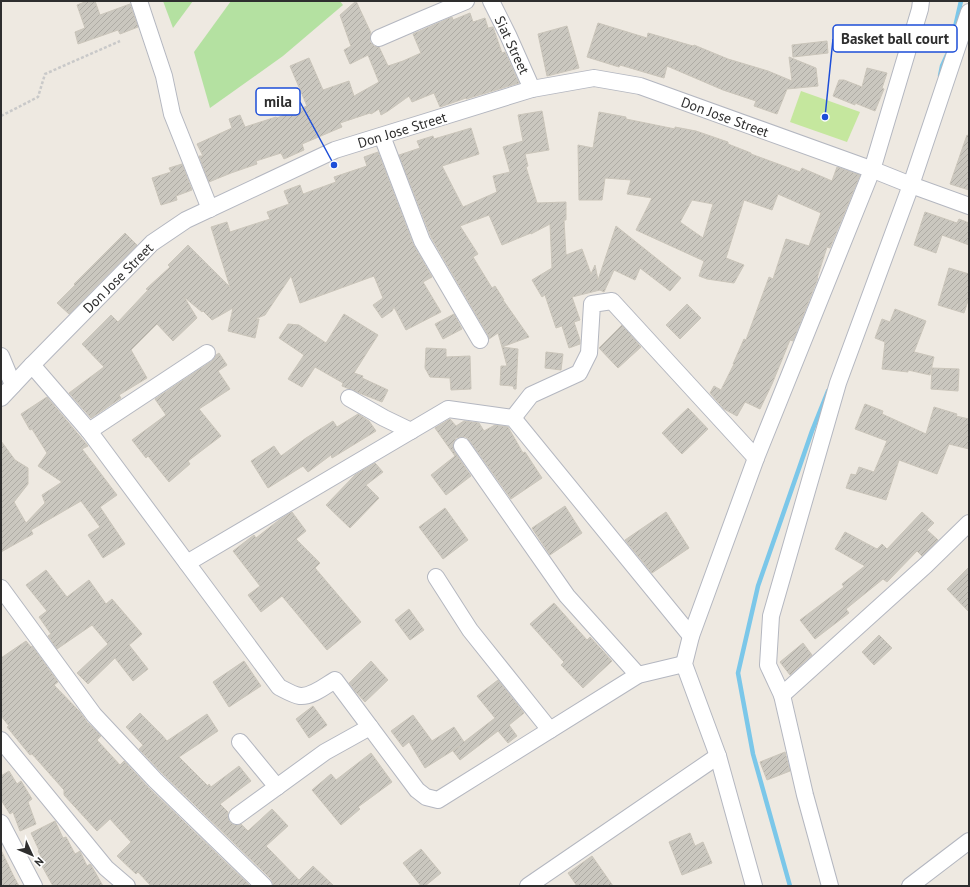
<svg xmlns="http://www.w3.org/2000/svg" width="970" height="887" font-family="'PT Sans',sans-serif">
  <defs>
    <pattern id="building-hatch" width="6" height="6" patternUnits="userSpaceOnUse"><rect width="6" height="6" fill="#cac7bf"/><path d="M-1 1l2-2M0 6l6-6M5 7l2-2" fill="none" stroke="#aeaba4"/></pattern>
  </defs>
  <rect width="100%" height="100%" fill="#eee9e1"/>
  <g fill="#b4e1a1">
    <path d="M163 1H193L173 28Z"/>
    <path d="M231 1H340L343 5 283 56 210 108 194 52Z"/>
  </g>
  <path fill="#c5e79e" d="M801 91 860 112 847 142 790 122Z"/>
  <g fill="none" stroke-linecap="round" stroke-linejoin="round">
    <g stroke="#7bc7e9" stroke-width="4.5">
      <path d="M953 36 961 1"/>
      <path d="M940 76 942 66 947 55"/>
      <path d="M790 886 753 754 738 673 758 586 812 431 828 391"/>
    </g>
  </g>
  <g fill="url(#building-hatch)" stroke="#cac5ba" fill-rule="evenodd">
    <path d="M87 1H95L100 15 130 4 138 27 120 34 118 30 78 44 75 32 85 28 77 5Z"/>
    <path d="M356 1 371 33 370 37V42L374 46 379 47 388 66 403 61 421 53 413 34 452 17 453 20 470 13 473 22 485 18 488 28 493 27 502 53 505 52 519 83 466 99V98L440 107 434 93 412 102 409 96 388 111 381 115 379 109 371 114 370 113 340 123 342 127 302 144 304 150 284 159 281 153 256 161 257 164 231 173 209 182 199 156H203L197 144 232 128 229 119 240 115 245 127 276 117 277 118 307 106 290 66 309 58 323 90 349 81 354 96 379 82 368 55 350 64 344 50 351 46 340 15Z"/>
    <path d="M598 23 647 38 648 33 693 46 694 45 728 59 768 71 792 81 789 57 816 68 818 86 787 89 777 114 754 106 756 101 723 90 667 66 664 78 620 65 619 67 587 57Z"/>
    <path d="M567 26 579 68 547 76 538 34Z"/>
    <path d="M827 41 828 53 793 57 792 45Z"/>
    <path d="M867 68 887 73 882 88 884 89 875 111 855 103V105L833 96 839 80H844L862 87Z"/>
    <path d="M542 111 549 150 525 154 528 166 526 167 537 203 566 202V220H564L566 255 582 249 591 274 595 265 598 280 616 226 681 278 670 291 640 268 635 280 614 270 604 292 600 290 572 297 580 320 574 322 580 340V344L569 348 562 326 556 328 545 295 542 297 532 280 552 268 550 224 531 234V233L502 245 489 215 460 226 478 254 473 257 492 288 495 286 504 300H503L529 337 502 347 498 333 489 339 488 335 431 237 399 155 420 148 417 141 433 136 434 139 471 128 479 154 442 166 463 207 497 192 493 176 510 172 503 147 523 141 518 115Z"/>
    <path d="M599 112 626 117V119L675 129V127L696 131 728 142V144L751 153V154L800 172 802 168 832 181 837 167 860 175 830 248 827 247 817 278H818L793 341 790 340 772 384 760 409 745 402 737 416 724 409 710 393 714 386 721 390 734 364H733L744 339 746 340 769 277 773 279 786 239 809 246 821 213 778 194 772 210 744 200 726 258 744 265 734 283 707 279 699 276 704 261 636 230 652 198 627 194 631 180 605 178 602 200H579L578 145 593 148ZM692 200 713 204 703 238 680 222Z"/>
    <path d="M967 135 969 136V190L950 184Z"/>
    <path d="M378 152 413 244 432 277 423 282 441 312 406 330 394 307 392 311 382 318 373 305 383 298 374 276 300 303 291 276 265 315 255 319H259L255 338 228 331 233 308 212 320 203 311 202 312 184 297 197 318 173 341 157 324 131 350 147 378 119 395 121 398 91 418 69 393 104 367 82 344 111 315 118 322 148 290 146 289 170 267 168 265 188 245 230 287 211 227 227 222 230 232 270 219 267 212 289 204 284 191 300 185 303 194 336 182 334 177 367 166 364 157Z"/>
    <path d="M182 164 192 190 176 196 177 200 161 205 152 178 171 172 169 168Z"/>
    <path d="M925 212 957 223 959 219 969 223V245L942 235 936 253 914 245Z"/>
    <path d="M125 233 137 245 69 314 57 303 75 285 74 284Z"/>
    <path d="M949 268 969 274V298L964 313 938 305Z"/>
    <path d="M687 304 701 318 680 339 666 325Z"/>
    <path d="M895 309 926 321 914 352 934 357 930 375 908 370V372L882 369 885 342 875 338 882 319 890 322Z"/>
    <path d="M344 314 378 335 354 373 363 376 362 378 388 390 382 402 342 386 343 383 315 367 302 387 288 379 304 355 279 338 288 324 299 325 326 343Z"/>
    <path d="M454 314 462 329 443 339 435 324Z"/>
    <path d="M622 325 641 347 618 368 599 348Z"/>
    <path d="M502 347 518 349 516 389H514L513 386 500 385 501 366H507Z"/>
    <path d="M426 348 446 349V357L470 356 471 389 451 390 450 378 430 377 425 368Z"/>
    <path d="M546 352 563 354 561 370 545 368Z"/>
    <path d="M219 353 227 365 218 371 230 389 199 409 221 436 188 461 190 464 169 482 148 456 146 458 132 440 166 415 155 399 212 361 215 358 216 355Z"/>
    <path d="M932 368 959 369 958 391 931 389Z"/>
    <path d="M47 397 88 446 82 449 117 495 100 507 125 544 103 558 88 535 100 527 81 501 31 530 33 534 1 552V441L15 460 28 468V484L14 502 26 523 45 503 42 495 62 482 38 466 47 453 32 429 30 430 21 414Z"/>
    <path d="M865 404 883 411 882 414 926 434 934 407 957 414 956 416 969 419V449L949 444 937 474 899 460 886 500 846 488 851 474 856 475 859 467 874 472 887 441 855 429Z"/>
    <path d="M688 408 708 429 682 454 662 433Z"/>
    <path d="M358 414 369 421 376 431 332 458 331 455 308 472 303 466 268 488 251 461 274 446 281 456 306 438 333 421 337 427Z"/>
    <path d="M450 419 456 426 464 421 479 423 484 431 495 425 508 427 523 453 525 452 542 478 511 499 470 441 466 437H461L456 438 454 442 453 447 454 451 471 476 446 495 431 475 455 456 435 428Z"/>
    <path d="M375 463 383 472 366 485 379 498 350 528 326 505 355 475Z"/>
    <path d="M565 506 582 533 550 555 532 528Z"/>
    <path d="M445 508 468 540 443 559 419 527Z"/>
    <path d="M292 512 306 531 296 539 320 563 315 568 361 622 327 650 282 596 261 612 248 595 260 586 233 551 254 535 256 538 279 520Z"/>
    <path d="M666 512 689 548 652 573 625 540Z"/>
    <path d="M922 512 934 523 927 530 938 540 922 556 917 551 887 582 883 579 846 609 849 613 815 639 800 620 844 587 842 584 865 566 835 549 845 532 877 549 882 544 887 549Z"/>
    <path d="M969 567V612L947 589Z"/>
    <path d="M46 570 67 597 89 580 106 604 112 599 142 634 129 645 148 669 133 681 115 658 88 684 77 673 108 644 92 625 57 649 48 636 51 634 39 617 47 611 26 585Z"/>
    <path d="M554 603 587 640 590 637 612 661 583 688 561 665 564 662 530 624Z"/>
    <path d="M409 609 424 630 410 640 395 620Z"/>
    <path d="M879 635 892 648 874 665 862 652Z"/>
    <path d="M26 641 31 647 32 646 58 682 54 685 80 712 87 722 101 736 97 740 120 765 124 761 148 787 250 886H151L138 872 136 874 117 856 131 842 110 819 97 831 64 795V790L32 754 30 755 7 727 9 726 1 716V658Z"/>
    <path d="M803 643 812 655 790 675 780 662Z"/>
    <path d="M244 661 261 686 229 707 213 682Z"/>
    <path d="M371 661 388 680 365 702 355 691 349 683Z"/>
    <path d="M498 680 524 713 509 725 517 736 508 743 498 731 460 760 453 751 460 746 425 768 409 742 403 747 391 731 413 715 432 741 454 727 464 742 495 718 477 696Z"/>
    <path d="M313 706 327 725 309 738 296 719Z"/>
    <path d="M140 713 161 734 167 741 207 714 218 731 179 757 208 786 209 784 211 787 239 766 251 781 220 804 228 812V817L230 822 234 825H238L241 824 248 831 272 809 288 826 266 846 299 880 313 866 334 886H273V883L271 879 162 773 139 749 143 745 126 727Z"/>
    <path d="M785 752 790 771 767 780 760 762Z"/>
    <path d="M371 753 392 782 358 807 360 809 341 825 312 790 331 774 336 780Z"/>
    <path d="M9 771 17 784 21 781 32 799 28 802 36 824 20 831 13 812 10 814 1 800V776Z"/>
    <path d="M55 821 63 838 66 837 75 854 80 851 87 866 90 864 91 865 103 886H53L42 866 45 864 38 851 39 850 31 833Z"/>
    <path d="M690 833 695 846 703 842 712 863 682 875 669 842Z"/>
    <path d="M421 849 441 873 425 886H421L403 863Z"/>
    <path d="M1 850 14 877 19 886H1Z"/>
    <path d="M592 856 613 886H577L568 873Z"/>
  </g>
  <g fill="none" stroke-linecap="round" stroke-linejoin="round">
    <g stroke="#b4b7c0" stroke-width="18">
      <g id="minor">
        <path d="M139 1 164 76 172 114 210 209"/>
        <path d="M491 1 508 35 532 89"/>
        <path d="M969 12 911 185 838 383 771 616 768 665 782 695 926 565 969 523"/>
        <path d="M379 38 423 19 466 1"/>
        <path d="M382 136 422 241 480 340"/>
        <path d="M1 356 13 385"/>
        <path d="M32 365 89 431 279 687C285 690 293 695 300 696 312 697 325 686 335 680L417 790 426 797 438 800 638 675 684 664"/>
        <path d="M1 398 32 365 152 243 186 220 335 150 532 89 594 78 640 86 876 171 911 185 969 206"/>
        <path d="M349 398 384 418 411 431"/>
        <path d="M513 418 531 395 579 373 589 353 592 304 612 301 756 458"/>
        <path d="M89 431 207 353"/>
        <path d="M462 446 567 596 638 675"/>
        <path d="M187 563 448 409 513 418 691 636"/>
        <path d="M436 577 470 630 550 730"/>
        <path d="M1 588 94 715 155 780 264 886"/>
        <path d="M782 695 805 795 830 886"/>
        <path d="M1 740 106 868 127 886"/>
        <path d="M240 742 277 787"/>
        <path d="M237 816 325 752 370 727"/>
        <path d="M1 823 34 886"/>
        <path d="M528 886 718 756"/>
        <path d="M754 886 718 756 684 664 691 636 756 458 872 170 920 9 921 1"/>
        <path d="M910 886 969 841"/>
      </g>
    </g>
    <path stroke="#c9c9c9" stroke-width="2.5" stroke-dasharray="3 2" stroke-linecap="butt" d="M1 116 38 97 45 74 120 41"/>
    <use href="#minor" stroke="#fff" stroke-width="16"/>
  </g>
  <g text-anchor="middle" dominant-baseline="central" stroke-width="4" stroke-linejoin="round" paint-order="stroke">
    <g font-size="14" fill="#2e2e2e" stroke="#fff">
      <text transform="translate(512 45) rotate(65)">Siat Street</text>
      <text transform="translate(725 117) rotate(20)">Don Jose Street</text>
      <text transform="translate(402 130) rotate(-17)">Don Jose Street</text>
      <text transform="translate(118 278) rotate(-45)">Don Jose Street</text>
    </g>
  </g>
  <path fill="none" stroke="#1d4ed8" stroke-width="1.5" d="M825 117L833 39M334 165L300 102"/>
  <g fill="#1d4ed8" stroke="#fff" stroke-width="1.5">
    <circle cx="825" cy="117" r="4"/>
    <circle cx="334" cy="165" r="4"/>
  </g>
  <g fill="#fff" stroke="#1d4ed8" stroke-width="1.5">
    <rect x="833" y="25" width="124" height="27" rx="4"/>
    <rect x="256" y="88" width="44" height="27" rx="4"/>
  </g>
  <g font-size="15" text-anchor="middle" font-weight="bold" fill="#2e2e2e">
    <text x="895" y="44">Basket ball court</text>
    <text x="278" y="107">mila</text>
  </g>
  <rect width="970" height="887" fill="none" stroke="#2e2e2e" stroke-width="4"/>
  <g transform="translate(32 855) rotate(134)" stroke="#ffffff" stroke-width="3" paint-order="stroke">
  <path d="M0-3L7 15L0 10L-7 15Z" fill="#2e2e2e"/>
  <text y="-6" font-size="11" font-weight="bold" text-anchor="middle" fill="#2e2e2e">N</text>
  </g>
</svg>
